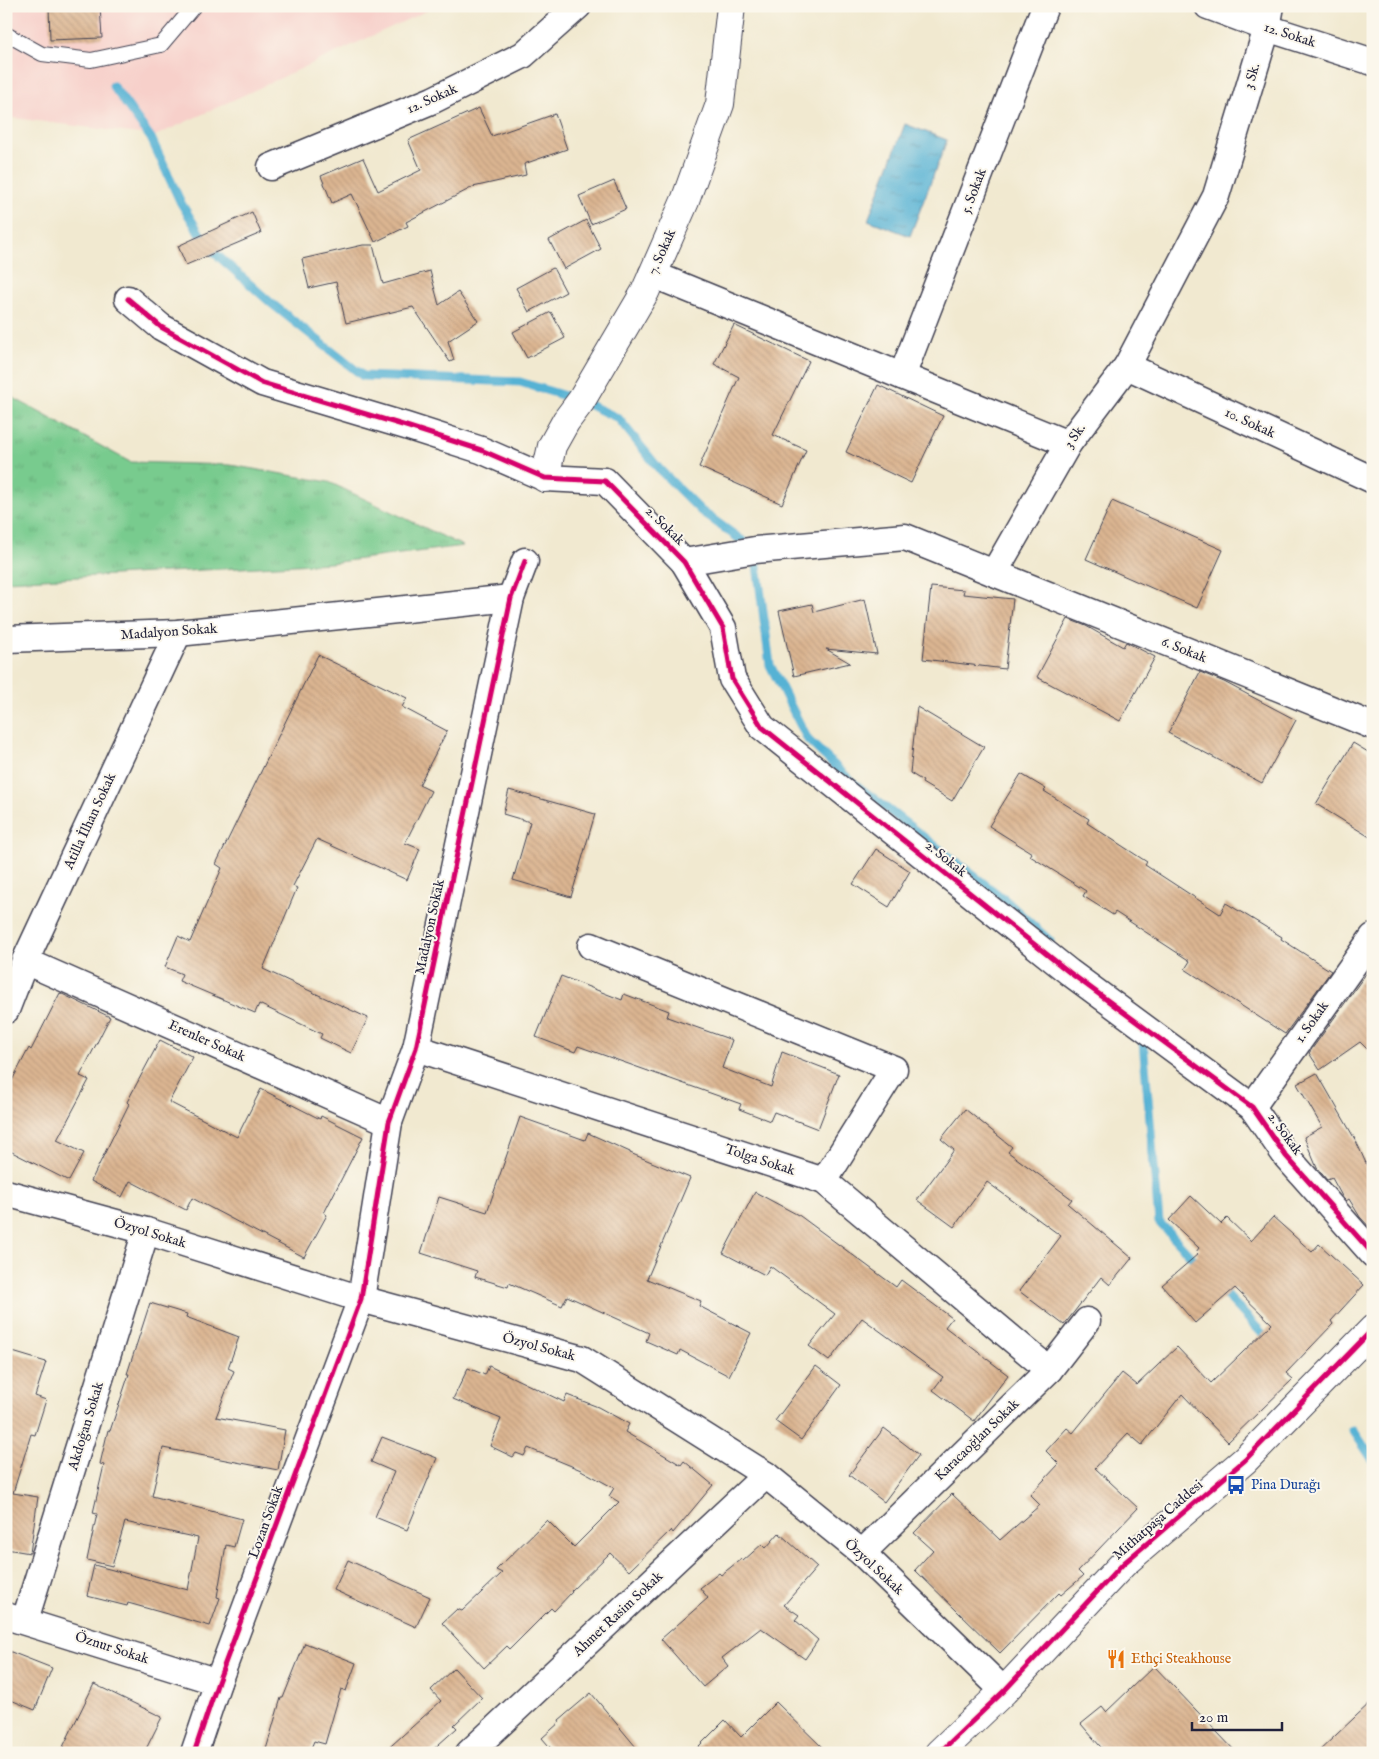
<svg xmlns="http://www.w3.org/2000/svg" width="1379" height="1759" font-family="'IM FELL English',serif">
  <defs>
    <pattern id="park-tufts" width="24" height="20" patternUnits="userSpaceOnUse" patternTransform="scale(1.25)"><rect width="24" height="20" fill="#78cb8e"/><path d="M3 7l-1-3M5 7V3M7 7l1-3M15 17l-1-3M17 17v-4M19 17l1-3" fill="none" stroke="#68ae7b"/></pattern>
    <pattern id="water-ripples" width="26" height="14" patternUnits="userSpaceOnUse" patternTransform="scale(1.25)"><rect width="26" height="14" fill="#57b2d4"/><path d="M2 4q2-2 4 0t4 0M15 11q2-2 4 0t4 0" fill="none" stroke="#4890ad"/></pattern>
    <pattern id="building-back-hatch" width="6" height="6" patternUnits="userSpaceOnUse" patternTransform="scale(1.25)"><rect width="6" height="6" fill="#dbb591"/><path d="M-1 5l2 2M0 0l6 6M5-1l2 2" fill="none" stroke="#bc9b7e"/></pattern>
  </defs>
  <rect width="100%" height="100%" fill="#fbf7ec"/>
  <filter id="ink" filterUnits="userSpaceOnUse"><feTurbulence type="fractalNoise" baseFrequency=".02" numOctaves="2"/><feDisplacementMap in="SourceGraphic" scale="10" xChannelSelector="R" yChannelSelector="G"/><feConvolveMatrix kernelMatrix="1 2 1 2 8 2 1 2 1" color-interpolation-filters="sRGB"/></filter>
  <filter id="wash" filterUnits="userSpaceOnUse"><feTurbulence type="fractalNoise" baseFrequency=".0096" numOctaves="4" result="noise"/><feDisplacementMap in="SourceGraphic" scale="20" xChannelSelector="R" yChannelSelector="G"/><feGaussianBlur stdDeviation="1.12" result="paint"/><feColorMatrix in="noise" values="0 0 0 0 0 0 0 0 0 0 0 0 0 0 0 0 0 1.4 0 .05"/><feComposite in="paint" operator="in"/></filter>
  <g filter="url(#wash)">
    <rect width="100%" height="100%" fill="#f1e9d0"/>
    <path fill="#f7d0ca" d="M6 6H437L155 136 6 117Z"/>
    <path fill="url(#park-tufts)" stroke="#4d7664" d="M10 396 130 462 230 465 329 482 463 546 330 563 6 581V400Z"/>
    <path fill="url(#water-ripples)" stroke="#3c6a88" d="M905 124 947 140 910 236 868 220Z"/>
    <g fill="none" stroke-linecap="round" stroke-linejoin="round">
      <g stroke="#57b2d4" stroke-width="9">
        <path d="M113 86 151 138 181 203 208 247 271 303 363 376 520 382 581 401 618 418 660 470 701 511 755 550 770 665 808 740 851 781 1004 899 1050 941"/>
        <path d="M1142 1031 1159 1222 1200 1266"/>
        <path d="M1219 1287 1270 1342"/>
        <path d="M1353 1430 1373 1460"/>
      </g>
    </g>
    <g id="blocks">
      <g fill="url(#building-back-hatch)">
        <path d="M49 6H100L102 38 50 40Z"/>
        <path d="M479 108 492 136 555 114 567 149 524 164 526 175 473 187 406 222 408 226 375 242 352 194 332 203 321 176 363 158 378 191 421 170 408 140Z"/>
        <path d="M614 181 626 209 591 224 579 196Z"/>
        <path d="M252 212 261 233 186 265 178 246Z"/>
        <path d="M586 220 601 249 564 269 549 240Z"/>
        <path d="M363 245H373L383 284 430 271 439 305 458 292 478 321 448 341 454 360 450 362 413 307 346 323 336 282 309 288 302 259Z"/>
        <path d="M553 268 566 292 529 312 516 288Z"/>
        <path d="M551 312 565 338 527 358 513 332Z"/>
        <path d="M734 325 809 361 773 435 806 450 782 504 699 467 739 377 714 364Z"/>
        <path d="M878 385 943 416 911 483 846 452Z"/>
        <path d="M1112 501 1223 550 1197 608 1086 559Z"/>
        <path d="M931 587 964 590 963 594 1013 599 1005 669 923 659Z"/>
        <path d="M865 599 877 654 826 649 850 663 794 676 779 611 812 604 814 612Z"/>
        <path d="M1068 619 1086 626 1123 647 1126 642 1155 657 1120 721 1037 677Z"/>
        <path d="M318 655 407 698 402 707 447 731 419 785 431 791 405 843 420 849 407 880 317 839 293 886 297 888 263 969 368 1018 351 1053 320 1038 322 1034 259 1004 255 1013 179 981 182 974 165 967 178 936 190 942 222 868 216 864Z"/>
        <path d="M1200 672 1224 682 1296 720 1262 783 1168 733Z"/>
        <path d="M917 707 984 747 952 801 922 783 923 781 910 773Z"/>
        <path d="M1353 743 1373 755V839L1316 804Z"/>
        <path d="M1021 774 1046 789 1044 791 1089 819 1087 823 1147 862 1145 865 1220 914 1226 903 1282 937 1281 939 1331 971 1285 1034 1185 969 1190 961 1115 912 1113 915 1083 896 1086 891 1030 856 1032 853 989 826Z"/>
        <path d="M509 790 595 814 571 897 513 880 530 822 503 814Z"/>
        <path d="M876 849 910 871 889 907 853 884Z"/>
        <path d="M1373 964V1055L1360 1042 1320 1070 1309 1053Z"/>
        <path d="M561 976 622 1000 624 994 669 1011 667 1017 732 1040 722 1068 771 1087 782 1052 839 1074 818 1129 774 1112 770 1121 739 1109 741 1104 578 1046 575 1052 536 1037Z"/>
        <path d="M60 993 110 1017 80 1076 89 1080 57 1140 84 1153 69 1181 6 1149V1092L29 1048 31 1050Z"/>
        <path d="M160 1040 193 1057 169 1102 237 1137 261 1089 320 1119 321 1116 363 1137 324 1213 327 1215 304 1257 192 1198 186 1210 130 1181 122 1197 91 1181 129 1104 127 1102Z"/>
        <path d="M1317 1073 1356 1141 1373 1179V1231L1360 1217 1349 1199 1346 1201 1343 1198 1332 1178 1327 1180 1317 1168 1304 1137 1322 1127 1297 1084Z"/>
        <path d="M965 1109 1012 1147 1008 1152 1072 1199 1068 1204 1132 1258 1110 1285 1101 1277 1064 1325 1019 1291 1061 1236 987 1182 954 1227 917 1200 954 1150 941 1139Z"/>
        <path d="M520 1117 585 1140 588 1133 630 1152V1153L690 1178 647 1279 701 1301 699 1306 751 1333 729 1376 680 1350 678 1355 646 1341 649 1333 567 1296 562 1306 509 1283 508 1287 475 1277 477 1271 421 1253 439 1197 487 1212Z"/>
        <path d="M755 1192 800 1216 896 1287 901 1280 952 1318 945 1327 1008 1375 974 1421 933 1390 943 1377 862 1318 829 1361 809 1346 835 1314 770 1266 765 1275 723 1253Z"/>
        <path d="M1191 1196 1221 1224 1227 1218 1251 1241 1273 1217 1312 1252 1319 1244 1364 1285 1331 1321 1333 1324 1286 1373 1293 1379 1228 1442 1182 1394 1142 1445 1128 1433 1095 1468 1138 1508 1078 1571 1083 1576 1061 1595 1059 1593 1000 1653 915 1570 933 1550 914 1533 952 1494 1000 1540 1040 1505 1030 1495 1059 1464 1046 1451 1067 1428 1073 1433 1122 1373 1137 1385 1177 1347 1211 1383 1272 1324 1235 1288 1195 1323 1162 1285 1198 1254 1196 1252 1199 1248 1169 1220Z"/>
        <path d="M150 1303 187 1314 186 1317 239 1337 228 1368 234 1371 216 1417 285 1430 278 1470 163 1448 152 1496 242 1519 234 1547 226 1545 217 1597 220 1598 210 1626 128 1603 127 1606 87 1596 94 1565 188 1590 198 1538 125 1522 112 1566 87 1560 97 1514 93 1513 104 1465 100 1464 108 1430 110 1431 129 1374H127Z"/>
        <path d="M6 1350 46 1362 35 1396 46 1400 35 1435 31 1434 13 1493 38 1497 30 1553 6 1549Z"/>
        <path d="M489 1366 564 1402 567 1395 598 1407 629 1424 625 1432 681 1465 684 1461 713 1485 673 1533 671 1530 629 1571 610 1553 571 1591 572 1592 554 1611 551 1608 510 1649 507 1646 484 1668 442 1623 457 1609 462 1611 502 1573 496 1570 547 1520 574 1547 619 1502 609 1496 614 1488 581 1470 528 1448 524 1456 516 1453 513 1457 490 1446 501 1419 453 1399 468 1368 485 1375Z"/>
        <path d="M816 1366 841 1385 801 1440 775 1421Z"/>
        <path d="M884 1428 919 1455 884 1502 849 1475Z"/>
        <path d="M382 1437 437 1458 407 1530 375 1517 394 1472 371 1462Z"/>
        <path d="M779 1533 817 1567 784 1605 799 1615 795 1620 818 1640 805 1659 761 1628 722 1658 728 1666 703 1687 661 1639 708 1598 700 1588 719 1573 721 1575 741 1559 743 1561 762 1544 766 1548Z"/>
        <path d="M348 1560 430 1597 416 1627 334 1590Z"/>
        <path d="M305 1643 356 1663 346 1691 341 1689 325 1744 314 1741 309 1753H265L281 1698H283Z"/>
        <path d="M6 1650 52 1668 35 1710 6 1698Z"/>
        <path d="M1154 1666 1237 1753H1106L1081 1724 1102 1707 1106 1712Z"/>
        <path d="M454 1668 482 1698 454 1725 457 1728 429 1753H383L441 1701 431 1690Z"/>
        <path d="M94 1684 162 1717 144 1753H60Z"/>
        <path d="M591 1693 641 1753H555L542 1738 560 1722 559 1720Z"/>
        <path d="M1373 1700V1753H1317Z"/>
        <path d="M776 1702 828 1753H692L725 1720 741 1737Z"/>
      </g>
    </g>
  </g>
  <g filter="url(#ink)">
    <use href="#blocks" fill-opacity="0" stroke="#414051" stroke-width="1"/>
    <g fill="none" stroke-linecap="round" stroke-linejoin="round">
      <g stroke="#414051" stroke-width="16">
        <path id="lane" d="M6 34 42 54 91 60 161 45 194 6"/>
      </g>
      <g stroke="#414051" stroke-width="29">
        <g id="street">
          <path d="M1208 6 1267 28 1373 62"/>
          <path d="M271 167 433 100 523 55 578 6"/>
          <path d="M652 274 1068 444"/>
          <path d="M128 299 161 327 262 383 406 426 481 450 545 478 605 481 684 562 723 628 732 679 762 727 1069 972 1252 1107 1286 1156 1373 1254"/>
          <path d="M1127 366 1373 480"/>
          <path d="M902 376 1045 6"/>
          <path d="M684 562 755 550 905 537 1373 726"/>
          <path d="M994 573 1068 444 1127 366 1216 196 1267 28 1271 6"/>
          <path d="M6 639 178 633 511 598"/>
          <path d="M591 946 894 1069 824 1181"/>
          <path d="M25 961 389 1122"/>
          <path d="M6 1010 25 961 178 633"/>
          <path d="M416 1048 824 1181 1049 1370"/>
          <path d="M1252 1107 1373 937"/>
          <path d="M6 1193 146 1231 361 1299 582 1359 766 1475 862 1553 1004 1691"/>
          <path d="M862 1553 1049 1370 1087 1321"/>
          <path d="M6 1616 218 1682"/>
          <path d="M25 1620 146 1231"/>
          <path d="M194 1753 218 1682 361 1299 389 1122 416 1048 511 598 525 561"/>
          <path d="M469 1753 766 1475"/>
        </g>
      </g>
      <g stroke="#414051" stroke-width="30">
        <path id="secondary" d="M545 478 552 446 566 421 581 401 645 292 685 201 720 104 731 6"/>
      </g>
      <g stroke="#414051" stroke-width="30">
        <path id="primary" d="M939 1753 1004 1691 1124 1563 1245 1460 1373 1329"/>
      </g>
      <use href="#lane" stroke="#fff" stroke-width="14"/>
      <use href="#street" stroke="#fff" stroke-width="26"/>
      <use href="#secondary" stroke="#fff" stroke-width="28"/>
      <use href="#primary" stroke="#fff" stroke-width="28"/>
      <g stroke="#fbf7ec" stroke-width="8">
        <g id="cycleway">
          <path d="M128 299 161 327 262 383 406 426 481 450 545 478 605 481 684 562 723 628 732 679 762 727 1069 972 1252 1107 1286 1156 1373 1254"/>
          <path d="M194 1753 218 1682 361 1299 389 1122 416 1048 511 598 525 561"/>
          <path d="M939 1753 1004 1691 1124 1563 1245 1460 1373 1329"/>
        </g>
      </g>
      <use href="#cycleway" stroke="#d6006c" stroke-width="5"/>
    </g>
  </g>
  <defs>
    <g id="bus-bare" transform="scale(1.5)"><path d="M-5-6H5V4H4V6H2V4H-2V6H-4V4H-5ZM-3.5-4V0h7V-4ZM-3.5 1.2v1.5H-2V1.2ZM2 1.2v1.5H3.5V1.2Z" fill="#1a4fb4" stroke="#fbf7ec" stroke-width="2.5" paint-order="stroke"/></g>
    <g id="restaurant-bare" transform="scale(1.5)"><path d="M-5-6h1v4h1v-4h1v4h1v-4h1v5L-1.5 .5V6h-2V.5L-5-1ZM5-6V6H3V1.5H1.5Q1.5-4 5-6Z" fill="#e8710a" stroke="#fbf7ec" stroke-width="2.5" paint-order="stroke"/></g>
  </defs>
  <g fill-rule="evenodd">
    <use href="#bus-bare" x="1236" y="1485"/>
    <use href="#restaurant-bare" x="1116" y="1659"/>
  </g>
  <g text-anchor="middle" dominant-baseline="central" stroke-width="4" stroke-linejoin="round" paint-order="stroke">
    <g font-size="14" fill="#22223b" stroke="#fbf7ec">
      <text transform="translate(1290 35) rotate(18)">12. Sokak</text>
      <text transform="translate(1252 76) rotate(-73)">3 Sk.</text>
      <text transform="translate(432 99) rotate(-24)">12. Sokak</text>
      <text transform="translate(974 191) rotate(-69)">5. Sokak</text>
      <text transform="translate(662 252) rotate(-66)">7. Sokak</text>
      <text transform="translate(1250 423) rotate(25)">10. Sokak</text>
      <text transform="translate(1075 436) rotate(-55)">3 Sk.</text>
      <text transform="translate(665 526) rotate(45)">2. Sokak</text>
      <text transform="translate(169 632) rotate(-4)">Madalyon Sokak</text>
      <text transform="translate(1184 650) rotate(22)">6. Sokak</text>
      <text transform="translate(90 821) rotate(-65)">Atilla İlhan Sokak</text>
      <text transform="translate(946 859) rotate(39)">2. Sokak</text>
      <text transform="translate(430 927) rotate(-78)">Madalyon Sokak</text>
      <text transform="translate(1312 1022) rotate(-55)">1. Sokak</text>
      <text transform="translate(207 1041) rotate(24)">Erenler Sokak</text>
      <text transform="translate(1285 1134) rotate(54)">2. Sokak</text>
      <text transform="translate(760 1160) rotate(18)">Tolga Sokak</text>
      <text transform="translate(150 1233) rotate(17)">Özyol Sokak</text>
      <text transform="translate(539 1347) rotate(15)">Özyol Sokak</text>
      <text transform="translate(86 1426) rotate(-73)">Akdoğan Sokak</text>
      <text transform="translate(977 1440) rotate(-44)">Karacaoğlan Sokak</text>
      <text transform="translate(1158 1520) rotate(-41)">Mithatpaşa Caddesi</text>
      <text transform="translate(266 1522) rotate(-70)">Lozan Sokak</text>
      <text transform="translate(874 1567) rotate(43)">Özyol Sokak</text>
      <text transform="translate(618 1614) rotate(-43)">Ahmet Rasim Sokak</text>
      <text transform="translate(112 1648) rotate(18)">Öznur Sokak</text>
    </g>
    <g font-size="14" fill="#164399" stroke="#fbf7ec" text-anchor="start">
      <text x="1251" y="1485">Pina Durağı</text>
    </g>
    <g font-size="14" fill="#c56008" stroke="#fbf7ec" text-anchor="start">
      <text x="1131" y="1659">Ethçi Steakhouse</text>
    </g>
  </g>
  <rect width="1379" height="1759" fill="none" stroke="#fbf7ec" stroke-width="25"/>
  <path d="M1192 1722v8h90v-8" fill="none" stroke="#22223b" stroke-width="2.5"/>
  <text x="1199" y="1722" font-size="15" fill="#22223b" stroke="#fbf7ec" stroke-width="4" paint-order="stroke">20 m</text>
</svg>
